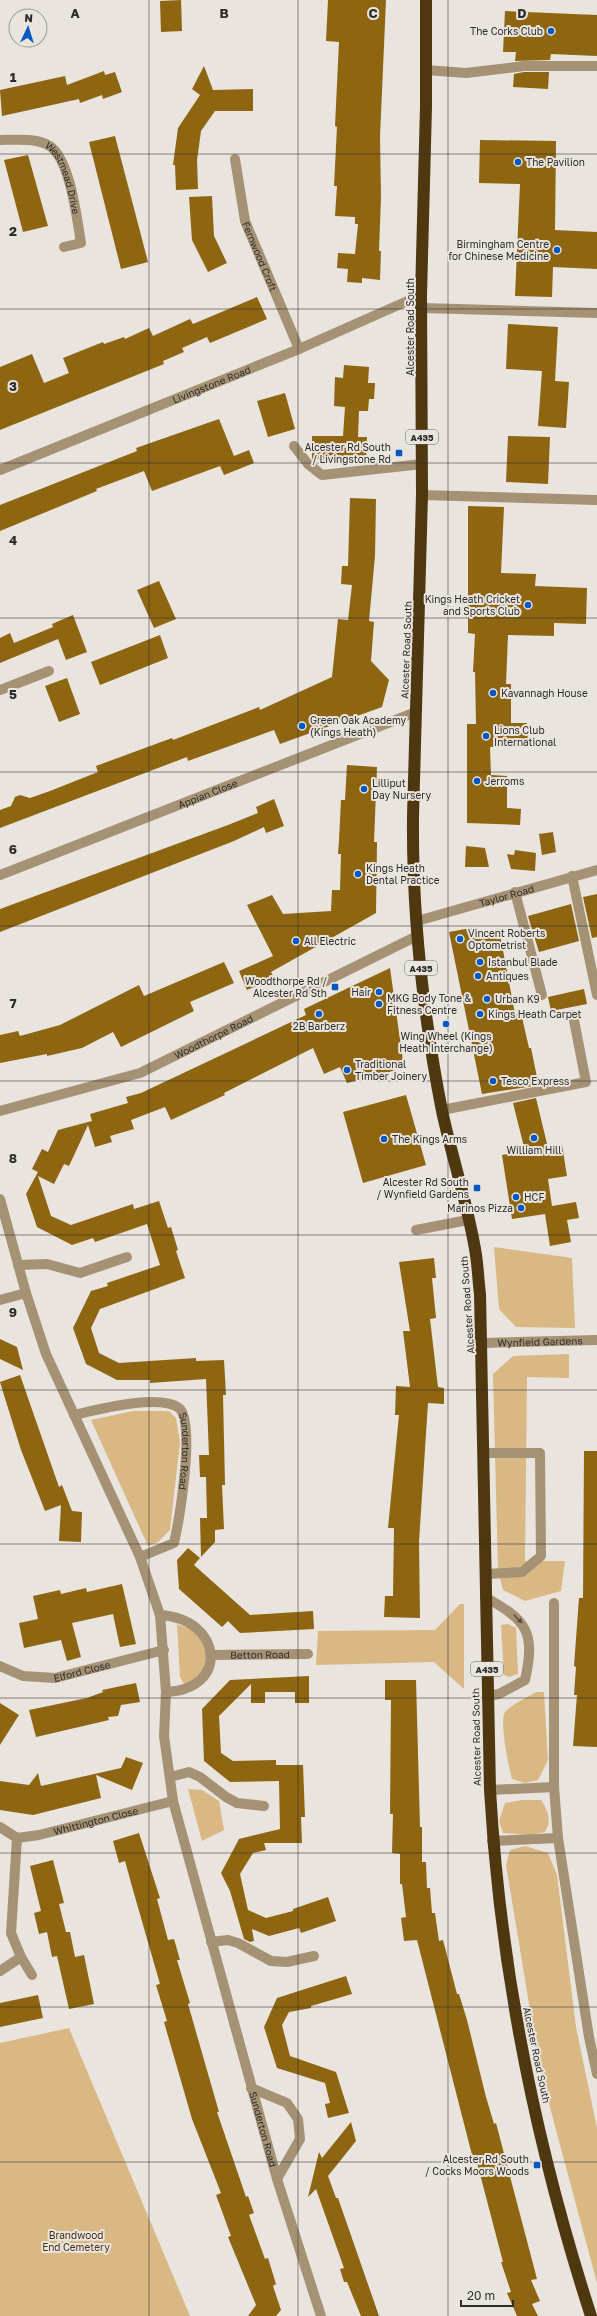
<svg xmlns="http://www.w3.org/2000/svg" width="597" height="2316" font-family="'Golos Text',sans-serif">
  <rect width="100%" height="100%" fill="#e9e4dd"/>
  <g fill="#d9b884">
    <path d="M494 1247 572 1258 575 1328 516 1327 499 1309Z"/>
    <path d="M569 1354V1378L527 1377 525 1561H565L561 1591 525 1601 503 1590 498 1571 493 1374 513 1356Z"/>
    <path d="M133 1411H169L176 1418 180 1442 170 1530 158 1542 148 1546 91 1420Z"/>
    <path d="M460 1604H464V1689L434 1662 316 1665 318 1631 435 1630Z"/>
    <path d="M177 1624C183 1627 193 1629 198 1633 214 1650 205 1680 184 1684L180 1677Z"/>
    <path d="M508 1624 516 1628 518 1674 509 1677 504 1675 501 1625Z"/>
    <path d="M536 1692H544L548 1760 538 1780 525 1783 512 1779C509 1767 498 1718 506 1711 514 1703 527 1698 536 1692Z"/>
    <path d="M188 1789 202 1790 219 1801 224 1830 202 1841Z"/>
    <path d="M522 1800H541C548 1811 552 1820 545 1832L530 1835 503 1833 499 1821 505 1803Z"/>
    <path d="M525 1846 548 1853 557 1875 576 2027 597 2128V2283L540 2070 506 1865 510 1850Z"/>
    <path d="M69 2028 190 2316H0V2043Z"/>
  </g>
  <g fill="#8e6511">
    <path d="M181 0 182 31 161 32 160 1Z"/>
    <path d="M328 0H386L380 137 381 197 379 251H381L380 280 362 278V283L347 282 348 269 337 268 338 253 355 254 358 224H355V217L335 216 337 186H334L337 127 335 126 339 42 326 41Z"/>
    <path d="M505 11 597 15V56L551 54 550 60 515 61 516 52H503Z"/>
    <path d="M204 66 213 90 253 89V111H215L201 131 197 160 198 189 176 190 175 165H173L178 128 200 95 192 89Z"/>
    <path d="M104 71 105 75 115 72 122 92 103 99 102 95 80 103 79 99 2 116 0 90 65 76 67 85Z"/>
    <path d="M524 72H549L548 89 513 87 514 74Z"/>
    <path d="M115 136 148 262 121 269 89 142Z"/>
    <path d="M480 140 556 141 555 230 597 232V269L553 267 552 297 515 296 520 184 479 183Z"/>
    <path d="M28 155 48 226 23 232 4 160Z"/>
    <path d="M212 196 214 236 227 263 208 272 192 240 189 197Z"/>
    <path d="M257 297 267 319 210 343 207 337 182 348 184 352 163 361 164 364 0 430V367L32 354 44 383 69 373 63 358 103 342 104 344 124 337 125 339 149 328 153 336 190 319 193 324Z"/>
    <path d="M508 324 558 327 555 381 569 382 566 428 538 426 542 371 506 369Z"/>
    <path d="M344 365 369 367 368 383H375L374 399H369L368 411H359L358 437H367L366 461 312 459V436H343L345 407 334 406 335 377 343 378Z"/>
    <path d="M285 393 295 429 268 437 257 401Z"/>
    <path d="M219 419 234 456 249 450 254 463 224 475 220 466 152 491 144 471 96 489 97 491 0 531V505L137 451 136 448Z"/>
    <path d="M508 436 550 437 548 484 506 482Z"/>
    <path d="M350 498 376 499 375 556 369 621 374 622 371 661 389 680 382 707 280 744 274 730 188 761 187 757 0 828V810L11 806 15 797 20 795 30 798 50 791 98 772 96 766 172 738 173 740 259 707 260 710 332 677 338 619 348 620 352 585 341 584 342 566H348Z"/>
    <path d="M468 506 504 507 501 573 536 574 535 586 587 588 586 624 554 623V636L508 635 506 684H511V723H527L528 746 490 747 491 775 507 776V808L521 809 520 825 467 823V724H476L475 672H473L475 634 468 633Z"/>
    <path d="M159 581 176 619 154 628 137 590Z"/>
    <path d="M73 615 87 652 66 660 58 639 0 663V638L10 633 14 643 53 627 52 624Z"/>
    <path d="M160 635 168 658 100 685 91 662Z"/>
    <path d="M67 678 80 714 59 722 45 686Z"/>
    <path d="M347 765 377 767 374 842H377L376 913 271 972 274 978 247 990 239 971 273 956 247 905 272 895 283 914 331 911 332 890H340L341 854H338L339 840 341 800H345Z"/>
    <path d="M274 799 284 826 266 833 264 827 234 841 0 932V909L228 825 258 813 256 807Z"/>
    <path d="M553 832 556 852 542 855 539 834Z"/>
    <path d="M466 846 485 848 489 867H465Z"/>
    <path d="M515 850 536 853 535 871 511 869 507 854 514 855Z"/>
    <path d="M597 894V937L592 938 583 897Z"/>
    <path d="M571 904 579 941 539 952 528 916Z"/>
    <path d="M476 927 477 933 499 929 515 1014 521 1013 529 1048H531L538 1082 533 1083V1086L482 1094 449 932Z"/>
    <path d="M224 962 234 983 190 1002 194 1011 121 1047 113 1032 82 1048 47 1056V1054L0 1063V1035L18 1031 20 1036 60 1025 139 985 144 996Z"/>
    <path d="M390 968 404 1068 347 1083 340 1067 324 1074 313 1048 224 1093 225 1095 171 1120 165 1107 131 1120 134 1129 110 1136 112 1142 95 1147 88 1125 69 1166 64 1164 54 1184 38 1176 51 1216 71 1225 133 1204 134 1209 159 1201 168 1228 171 1227 178 1250 176 1251 185 1278 100 1309 91 1328 99 1353 119 1363 196 1358V1361L224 1360 226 1395H223L225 1485H222L224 1529 215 1530V1542L201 1557 200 1518H207L206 1477H200L199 1455H209L206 1379 150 1383V1380H117L86 1364 73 1328 91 1291 108 1286 107 1283 160 1265 147 1224 95 1242 93 1238 72 1245 37 1227 26 1194 38 1172 32 1169 42 1149 48 1152 58 1130 92 1121 90 1114 128 1103 126 1097 141 1093 306 1015 304 1009Z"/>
    <path d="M584 989 587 1004 551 1011 548 997Z"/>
    <path d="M406 1095 426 1165 363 1183 343 1112Z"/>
    <path d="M536 1098 548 1148 562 1145 567 1176 548 1179 552 1206 576 1202 579 1218 567 1220 571 1242 550 1246 545 1214 512 1219 502 1155 525 1151 513 1103Z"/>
    <path d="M434 1258 436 1278H432L436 1318 430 1319 438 1387 444 1388V1404L428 1403 419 1542 420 1618 384 1617 385 1596H393L394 1528H388L399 1415H395L396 1386 410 1387 403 1331H410L399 1262Z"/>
    <path d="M0 1339 17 1347 23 1370 0 1359Z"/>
    <path d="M20 1375 59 1487 62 1485 72 1511 82 1512 81 1542 59 1541 61 1505 45 1511 21 1450 0 1382Z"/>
    <path d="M584 1451H597V1747L573 1746 577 1695H574L576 1667 574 1666 579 1598H583Z"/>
    <path d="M188 1548 200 1558 194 1565 250 1615 313 1611 314 1629 240 1633 228 1621 222 1627 179 1589 177 1560Z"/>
    <path d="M122 1584 136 1644 120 1647 113 1614 72 1623 81 1657 67 1661 61 1640 24 1648 19 1623 38 1619 33 1596 60 1590 61 1594 86 1588 87 1592Z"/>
    <path d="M309 1676V1703H295V1692H265V1703H251V1684L219 1716 221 1753 233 1761 276 1760V1765H303L305 1817H301L302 1843H264L266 1850 253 1853 240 1874 248 1910 266 1918 293 1911V1909L328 1897 336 1921 301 1933 299 1928 269 1936 252 1929 254 1941 250 1942 244 1939 230 1891 221 1873 239 1839 280 1829 279 1781 230 1782 204 1761 202 1709 230 1680Z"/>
    <path d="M385 1680H416L420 1827H422V1862H426L427 1888H430L432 1913H435L439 1941 443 1940 457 1994H459L467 2020 486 2097 494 2124 496 2123 537 2279 531 2280 540 2301 532 2304 538 2316H517L507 2293 511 2292 501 2262H503L475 2155H472L417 1940 404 1941 401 1918 406 1917 402 1884H400V1854L392 1853 393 1814H390L391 1700H385Z"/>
    <path d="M136 1683 140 1702 121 1705 118 1716 108 1717 109 1720 36 1737 29 1710 87 1698 103 1692 102 1690Z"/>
    <path d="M0 1703 19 1715 0 1745Z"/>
    <path d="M126 1757 143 1763 132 1790 96 1775 101 1798 33 1815 0 1810V1781L29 1785 38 1773 41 1786 121 1768Z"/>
    <path d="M139 1833 160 1898 157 1899 168 1940 174 1939 180 1960H177L190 2003 188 2004 219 2112H217L246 2197 248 2196 254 2213 249 2215 265 2259 268 2258 276 2284 273 2286 281 2310 276 2316H248L256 2305 228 2237 231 2236 216 2195 221 2193 192 2119 164 2022 167 2021 156 1985 160 1984 133 1890 125 1861 119 1863 113 1841Z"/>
    <path d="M53 1860 64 1903 59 1904 66 1932H70L75 1957 84 1955 94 2004 69 2009 57 1956 52 1957 47 1932 39 1934 34 1913 41 1911 30 1866Z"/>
    <path d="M346 1976 352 1994 311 2006V2008L289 2012 282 2025 290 2056 336 2072 349 2113 328 2118 325 2104 330 2103 325 2083 277 2068 264 2027 277 1998Z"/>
    <path d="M38 1995 43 2018 0 2027V2003Z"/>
    <path d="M351 2122 356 2141 328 2176 336 2198H338L379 2316H361L347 2282H344L340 2269 344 2268 316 2189 308 2197 319 2152 322 2158Z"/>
  </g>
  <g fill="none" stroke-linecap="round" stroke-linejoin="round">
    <g stroke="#a59274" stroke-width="10">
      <path d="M426 70 466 73 524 66H597"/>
      <path id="s1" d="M0 140C14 140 33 138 46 144 70 153 77 220 81 243L64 247"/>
      <path id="s2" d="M235 159 245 221 299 349"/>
      <path d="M422 308 597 313"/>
      <path d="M294 446 308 464 322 475 422 464"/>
      <path id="s3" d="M0 470 299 349 421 295"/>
      <path d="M422 495 597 500"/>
      <path d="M0 690 49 671"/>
      <path id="s4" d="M0 875 416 712"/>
      <path d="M572 876 597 995"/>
      <path d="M515 892 542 995"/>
      <path id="s5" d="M417 921 597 870"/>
      <path d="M442 1110 586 1082 573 1015"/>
      <path id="s6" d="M0 1111 140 1073 417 936"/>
      <path id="s7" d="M0 1199 26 1293 46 1354 140 1557 160 1615 166 1692 164 1736 173 1801 277 2179 321 2316"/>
      <path d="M416 1230 468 1220"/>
      <path d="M18 1265 47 1264 80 1273 127 1257"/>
      <path d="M0 1300 26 1293"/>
      <path id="s8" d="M483 1343 597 1340"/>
      <path id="s9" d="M74 1415C96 1410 159 1393 179 1408 196 1421 179 1521 174 1543L140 1557"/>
      <path d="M484 1453H540L541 1556 522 1572 486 1574"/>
      <path d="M485 1597C526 1620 536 1631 525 1680L499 1694 487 1696"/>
      <path d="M554 1603V1787L558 1838 589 2037 597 2074"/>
      <path d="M160 1615C224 1619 229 1690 166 1692"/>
      <path id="s10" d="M211 1655 308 1654"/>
      <path id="s11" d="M0 1666 23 1676 55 1678 164 1650"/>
      <path d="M170 1777 189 1772 200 1777 226 1797 237 1803 264 1806"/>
      <path d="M490 1790 554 1787"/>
      <path d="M0 1827 17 1838"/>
      <path d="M492 1841 558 1838"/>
      <path d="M211 1942 228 1940 238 1943 271 1961 287 1962 314 1956"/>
      <path d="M0 1971 21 1957"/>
      <path id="s12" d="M32 1975 21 1957 11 1933 17 1838 39 1835 173 1801"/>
      <path d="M251 2088 287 2103 298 2119 300 2139 277 2179"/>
    </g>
    <path stroke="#4f3810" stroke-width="12" d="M426 0V107L421 295 422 495 413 816C412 915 423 1014 442 1111 452 1157 467 1202 475 1249 478 1264 478 1279 480 1294L490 1790C500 1968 536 2146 591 2316"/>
  </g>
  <defs><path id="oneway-solid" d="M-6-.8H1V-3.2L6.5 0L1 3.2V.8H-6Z"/></defs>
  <use fill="#585045" href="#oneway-solid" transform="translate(518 1619) rotate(45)"/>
  <path fill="none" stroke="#2f2d2b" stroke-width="1" stroke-opacity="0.55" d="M149 0V2316M298 0V2316M448 0V2316M0 154H597M0 309H597M0 463H597M0 618H597M0 772H597M0 926H597M0 1081H597M0 1235H597M0 1390H597M0 1544H597M0 1698H597M0 1853H597M0 2007H597M0 2162H597"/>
  <g fill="#0558c2" stroke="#e9e4dd" stroke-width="1.5">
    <circle cx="551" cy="31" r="4"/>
    <circle cx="518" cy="162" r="4"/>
    <circle cx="557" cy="250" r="4"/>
    <rect x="395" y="449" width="8" height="8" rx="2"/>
    <circle cx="528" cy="605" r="4"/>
    <circle cx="493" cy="693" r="4"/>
    <circle cx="302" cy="726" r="4"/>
    <circle cx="486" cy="736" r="4"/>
    <circle cx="477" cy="781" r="4"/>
    <circle cx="364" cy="789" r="4"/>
    <circle cx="358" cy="874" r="4"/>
    <circle cx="460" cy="939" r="4"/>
    <circle cx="296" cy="941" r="4"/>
    <circle cx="480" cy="962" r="4"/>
    <circle cx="478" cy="976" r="4"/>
    <rect x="331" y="983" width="8" height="8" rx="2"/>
    <circle cx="379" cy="992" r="4"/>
    <circle cx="487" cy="999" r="4"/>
    <circle cx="379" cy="1004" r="4"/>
    <circle cx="319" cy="1014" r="4"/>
    <circle cx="480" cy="1014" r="4"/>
    <circle cx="446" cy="1024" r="4"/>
    <circle cx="347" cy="1070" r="4"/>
    <circle cx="493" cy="1081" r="4"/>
    <circle cx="534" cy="1138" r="4"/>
    <circle cx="384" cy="1139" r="4"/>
    <rect x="473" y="1184" width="8" height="8" rx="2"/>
    <circle cx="516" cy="1197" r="4"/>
    <circle cx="521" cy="1208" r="4"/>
    <rect x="533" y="2161" width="8" height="8" rx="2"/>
  </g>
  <g text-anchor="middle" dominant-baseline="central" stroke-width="4" stroke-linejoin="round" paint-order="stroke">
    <g fill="#e9e4dd" stroke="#676460" stroke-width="1">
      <rect x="406" y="430" width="32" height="14" rx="3"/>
      <rect x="405" y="961" width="32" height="14" rx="3"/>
      <rect x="471" y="1662" width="32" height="14" rx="3"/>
    </g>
    <g font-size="9" font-weight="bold" fill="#2f2d2b">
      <text x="422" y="437">A435</text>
      <text x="421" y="968">A435</text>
      <text x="487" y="1669">A435</text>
    </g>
    <g font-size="10" fill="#2f2d2b" stroke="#e9e4dd" text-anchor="start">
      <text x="543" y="31" text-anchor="end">The Corks Club</text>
      <text x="526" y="162">The Pavilion</text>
      <text x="549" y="244" text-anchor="end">Birmingham Centre<tspan x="549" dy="12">for Chinese Medicine</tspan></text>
      <text x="391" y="447" text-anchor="end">Alcester Rd South<tspan x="391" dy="12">/ Livingstone Rd</tspan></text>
      <text x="520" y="599" text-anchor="end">Kings Heath Cricket<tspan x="520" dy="12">and Sports Club</tspan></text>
      <text x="501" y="693">Kavannagh House</text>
      <text x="310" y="720">Green Oak Academy<tspan x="310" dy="12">(Kings Heath)</tspan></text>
      <text x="494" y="730">Lions Club<tspan x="494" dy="12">International</tspan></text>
      <text x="485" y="781">Jerroms</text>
      <text x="372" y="783">Lilliput<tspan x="372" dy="12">Day Nursery</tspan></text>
      <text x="366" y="868">Kings Heath<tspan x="366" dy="12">Dental Practice</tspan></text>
      <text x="468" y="933">Vincent Roberts<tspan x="468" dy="12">Optometrist</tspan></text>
      <text x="304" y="941">All Electric</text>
      <text x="488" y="962">Istanbul Blade</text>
      <text x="486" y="976">Antiques</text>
      <text x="327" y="981" text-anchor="end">Woodthorpe Rd /<tspan x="327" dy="12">Alcester Rd Sth</tspan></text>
      <text x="371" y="992" text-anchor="end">Hair</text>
      <text x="387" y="998">MKG Body Tone &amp;<tspan x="387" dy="12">Fitness Centre</tspan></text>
      <text x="495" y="999">Urban K9</text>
      <text x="488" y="1014">Kings Heath Carpet</text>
      <text x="319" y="1026" text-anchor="middle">2B Barberz</text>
      <text x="446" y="1036" text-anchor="middle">Wing Wheel (Kings<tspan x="446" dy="12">Heath Interchange)</tspan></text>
      <text x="355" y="1064">Traditional<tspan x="355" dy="12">Timber Joinery</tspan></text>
      <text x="501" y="1081">Tesco Express</text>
      <text x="392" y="1139">The Kings Arms</text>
      <text x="534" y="1150" text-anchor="middle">William Hill</text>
      <text x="469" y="1182" text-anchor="end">Alcester Rd South<tspan x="469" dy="12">/ Wynfield Gardens</tspan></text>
      <text x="524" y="1197">HCF</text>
      <text x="513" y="1208" text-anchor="end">Marinos Pizza</text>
      <text x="529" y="2159" text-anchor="end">Alcester Rd South<tspan x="529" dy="12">/ Cocks Moors Woods</tspan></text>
    </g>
    <g font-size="10" fill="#2f2d2b" stroke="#e9e4dd">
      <text stroke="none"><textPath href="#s1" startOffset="86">Westmead Drive</textPath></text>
      <text stroke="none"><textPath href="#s2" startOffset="101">Fernwood Croft</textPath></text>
      <text transform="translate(410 327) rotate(-90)">Alcester Road South</text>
      <text stroke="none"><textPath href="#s3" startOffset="228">Livingstone Road</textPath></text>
      <text transform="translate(406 650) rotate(-88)">Alcester Road South</text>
      <text stroke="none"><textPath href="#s4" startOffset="223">Appian Close</textPath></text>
      <text stroke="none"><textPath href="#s5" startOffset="93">Taylor Road</textPath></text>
      <text stroke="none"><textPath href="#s6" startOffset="227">Woodthorpe Road</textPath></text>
      <text transform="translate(467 1305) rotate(-94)">Alcester Road South</text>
      <text stroke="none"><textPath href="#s8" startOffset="57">Wynfield Gardens</textPath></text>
      <text stroke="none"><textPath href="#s9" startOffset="152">Sunderton Road</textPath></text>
      <text stroke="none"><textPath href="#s10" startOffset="49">Betton Road</textPath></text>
      <text stroke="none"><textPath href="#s11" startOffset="85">Elford Close</textPath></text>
      <text transform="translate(476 1737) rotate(-91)">Alcester Road South</text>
      <text stroke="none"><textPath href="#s12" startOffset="223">Whittington Close</textPath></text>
      <text transform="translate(537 2055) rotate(78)">Alcester Road South</text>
      <text stroke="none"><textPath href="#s7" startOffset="974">Sunderton Road</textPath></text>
    </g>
    <g font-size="10" fill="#453212" stroke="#e9e4dd">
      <text x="76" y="2235">Brandwood<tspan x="76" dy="12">End Cemetery</tspan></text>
    </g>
  </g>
  <g font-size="13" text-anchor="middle" font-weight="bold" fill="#2f2d2b" stroke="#e9e4dd" stroke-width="4" stroke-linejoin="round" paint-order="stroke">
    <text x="75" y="18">A</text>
    <text x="224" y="18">B</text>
    <text x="373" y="18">C</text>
    <text x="522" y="18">D</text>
    <text x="13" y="82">1</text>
    <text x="13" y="236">2</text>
    <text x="13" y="391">3</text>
    <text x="13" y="545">4</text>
    <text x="13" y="699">5</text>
    <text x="13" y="854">6</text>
    <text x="13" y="1008">7</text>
    <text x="13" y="1163">8</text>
    <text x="13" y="1317">9</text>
  </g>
  <g transform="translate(28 28) rotate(4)"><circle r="19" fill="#e9e4dd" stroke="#9f9b96"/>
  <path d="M0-3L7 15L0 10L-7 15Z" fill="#0558c2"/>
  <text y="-6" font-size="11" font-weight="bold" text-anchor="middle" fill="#2f2d2b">N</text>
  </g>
  <path d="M461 2300v6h52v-6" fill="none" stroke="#2f2d2b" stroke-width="2"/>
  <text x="467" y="2300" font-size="12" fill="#2f2d2b" stroke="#e9e4dd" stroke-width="3" paint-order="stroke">20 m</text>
</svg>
